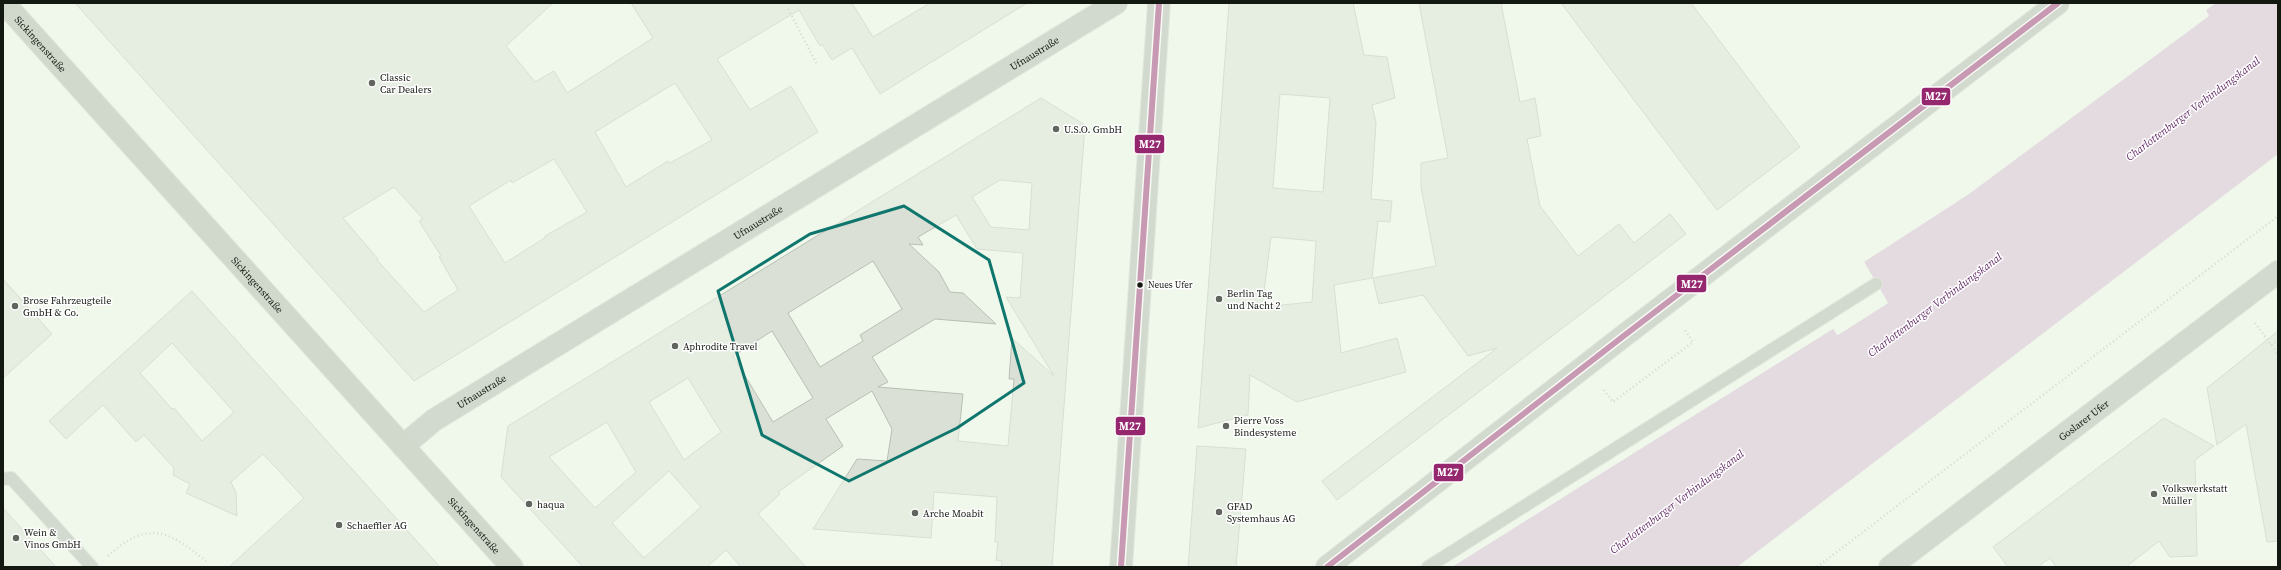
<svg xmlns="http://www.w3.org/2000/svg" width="2281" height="570" font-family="'Source Serif 4',serif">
  <rect width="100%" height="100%" fill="#f0f8eb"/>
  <path fill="#d5b8d5" d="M2216 3H2278V154L1737 567H1452L1833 328 1837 335 1888 303 1864 262 1969 194 2209 16 2206 10Z"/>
  <path fill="#f0f8eb" d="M1864 262 1888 303 1838 335 1833 329 1450 567 1832 327 1838 333 1886 302 1862 263Z"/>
  <g fill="#dae0d5" stroke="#babfb6" fill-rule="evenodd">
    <path d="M75 3H553L506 46 535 82 554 71 567 93 653 38 631 3H852L873 37 930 3H1027L880 94 852 48 832 60 822 44 820 46 799 10 717 59 750 110 791 86 818 132 414 381ZM675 83 712 140 670 163 668 161 626 187 595 132ZM554 159 587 212 545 236 546 237 505 263 469 206 511 180 512 183ZM394 187 423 219 419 221 441 256 439 257 458 290 424 312 377 260 378 259 343 218Z"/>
    <path d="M1229 3H1353L1364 55 1387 57 1395 98 1372 105 1376 123 1371 199 1392 201 1390 222 1378 221 1372 278 1334 285 1341 353 1397 338 1406 372 1297 402 1250 375 1248 415 1198 428ZM1280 94 1330 98 1323 192 1273 188ZM1271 237 1316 241 1312 302 1262 307Z"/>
    <path d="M1419 3H1501L1520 102 1535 98 1541 136 1527 139 1540 206 1578 256 1619 224 1634 243 1670 214 1686 234 1337 500 1322 481 1497 348 1468 356 1423 295 1379 304 1373 278 1436 266 1421 187V163L1448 158Z"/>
    <path d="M1561 3H1691L1800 147 1717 210Z"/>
    <path d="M1041 98 1085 125 1052 567H1001L1002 561 996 560 998 542H995L997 497 934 492 931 538 813 529 857 459 887 461 892 429 872 391 826 419 843 446 778 492 780 494 758 514 806 567H741L726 550 707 567H583L501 477 508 426ZM1000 180 1032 183 1029 230 991 227 972 197ZM956 215 977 249 1023 253 1020 298 1006 297 1054 376 1012 338 1009 379H1014L1008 446 958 441 963 394 878 387 888 382 872 357 935 319 996 324 963 293 950 292 939 272 909 244 923 245 918 237ZM873 261 902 309 860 335 863 341 820 367 788 313ZM772 331 813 398 773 422 733 356ZM688 378 721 432 684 460 649 402ZM607 422 636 472 595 508 549 457ZM669 471 701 507 644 558 612 523Z"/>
    <path d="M3 279 52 334 3 378Z"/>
    <path d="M192 291 265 372 440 567H229L304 498 263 454 231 482 236 493 237 516 186 493 190 484 173 475 174 468 144 435 136 442 103 405 66 439 49 421ZM172 343 234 412 202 441 174 408 172 409 140 373Z"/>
    <path d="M2278 331V541L2267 542 2246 424 2217 445 2207 388Z"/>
    <path d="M2164 418 2214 446 2195 460 2197 556 2170 557 2159 541 2126 567H2056L2050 558 2038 567H2008L1993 547Z"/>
    <path d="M1197 446 1246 449 1236 567H1188Z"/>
    <path d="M3 508 56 567H3Z"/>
  </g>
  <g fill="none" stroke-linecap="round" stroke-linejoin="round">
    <g stroke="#cdd3c9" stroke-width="14">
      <g id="service">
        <path d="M3 479 11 478 92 567"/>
        <path d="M1428 567 1876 284"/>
      </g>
    </g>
    <g stroke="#cdd3c9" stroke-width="24">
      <g id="minor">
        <path id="s1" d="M403 446 434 420 1116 3"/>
        <path id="s2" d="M1890 567 2278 272"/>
      </g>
    </g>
    <g stroke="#cdd3c9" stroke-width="24">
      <g id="tertiary">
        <path d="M1121 567 1159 3"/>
        <path d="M1327 567 1621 338 2058 3"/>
      </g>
    </g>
    <g stroke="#cdd3c9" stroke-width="24">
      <g id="secondary">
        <path id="s3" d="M4 3 512 567"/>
      </g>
    </g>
    <g stroke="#afb5ac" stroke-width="2.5" stroke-dasharray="1 3" stroke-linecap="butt">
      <path d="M788 9 817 64"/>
      <path d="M2255 323 2278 354"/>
      <path d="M2271 345 2278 340"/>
      <path d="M1604 390 1613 402 1693 342 1685 330"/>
      <path d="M108 556C147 520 168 530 206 561"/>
      <path d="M1817 567 2278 216"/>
    </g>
    <use href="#service" stroke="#aeb3aa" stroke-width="12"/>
    <use href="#minor" stroke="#aeb3aa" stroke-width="22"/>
    <use href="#tertiary" stroke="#aeb3aa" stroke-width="22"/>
    <use href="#secondary" stroke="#acb3a8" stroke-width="22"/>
    <g stroke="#fff" stroke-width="9">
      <g id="bus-1">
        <path d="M1121 567 1159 3"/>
        <path d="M1327 567 1621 338 2058 3"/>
      </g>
    </g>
    <use href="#bus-1" stroke="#95276e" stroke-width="6"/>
  </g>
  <path d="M0 0H2281V570H0ZM904 206 989 260 1024 383 957 428 849 481 762 435 718 291 810 234Z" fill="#f0f8eb" fill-opacity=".55" fill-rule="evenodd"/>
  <path fill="none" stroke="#0f766e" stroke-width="3" stroke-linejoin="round" d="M904 206 989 260 1024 383 957 428 849 481 762 435 718 291 810 234Z"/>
  <g fill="#60665d" stroke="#fff" stroke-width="1.5">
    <circle cx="372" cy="83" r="4"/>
    <circle cx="1056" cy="129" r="4"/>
    <circle cx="1219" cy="299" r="4"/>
    <circle cx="15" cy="306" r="4"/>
    <circle cx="675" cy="346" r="4"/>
    <circle cx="1226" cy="426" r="4"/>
    <circle cx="2154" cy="494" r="4"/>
    <circle cx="529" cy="504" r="4"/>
    <circle cx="1219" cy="512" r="4"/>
    <circle cx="915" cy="513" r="4"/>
    <circle cx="339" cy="525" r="4"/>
    <circle cx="16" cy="538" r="4"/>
  </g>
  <circle fill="#131810" stroke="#fff" stroke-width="1.5" cx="1140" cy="285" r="3.5"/>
  <g text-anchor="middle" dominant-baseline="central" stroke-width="3" stroke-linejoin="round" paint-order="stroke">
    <g font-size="9" fill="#131810" stroke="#fff" text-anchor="start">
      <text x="1148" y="285">Neues Ufer</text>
    </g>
    <g font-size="10" fill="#131810" stroke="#fff">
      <text stroke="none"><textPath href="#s3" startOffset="55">Sickingenstraße</textPath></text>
      <text stroke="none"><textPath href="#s1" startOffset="744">Ufnaustraße</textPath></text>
      <text stroke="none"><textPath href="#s1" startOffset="420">Ufnaustraße</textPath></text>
      <text stroke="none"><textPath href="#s3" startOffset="379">Sickingenstraße</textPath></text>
      <text stroke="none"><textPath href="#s1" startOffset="96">Ufnaustraße</textPath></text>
      <text stroke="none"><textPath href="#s2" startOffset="243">Goslarer Ufer</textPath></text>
      <text stroke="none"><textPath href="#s3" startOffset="703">Sickingenstraße</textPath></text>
    </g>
    <g font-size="10" fill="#131810" stroke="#fff" text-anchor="start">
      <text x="380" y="77">Classic<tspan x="380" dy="12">Car Dealers</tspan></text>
      <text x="1064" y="129">U.S.O. GmbH</text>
      <text x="1227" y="293">Berlin Tag<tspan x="1227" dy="12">und Nacht 2</tspan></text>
      <text x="23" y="300">Brose Fahrzeugteile<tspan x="23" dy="12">GmbH &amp; Co.</tspan></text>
      <text x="683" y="346">Aphrodite Travel</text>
      <text x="1234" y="420">Pierre Voss<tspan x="1234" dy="12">Bindesysteme</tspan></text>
      <text x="2162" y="488">Volkswerkstatt<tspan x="2162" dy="12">Müller</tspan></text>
      <text x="537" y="504">haqua</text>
      <text x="1227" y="506">GFAD<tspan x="1227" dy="12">Systemhaus AG</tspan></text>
      <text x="923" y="513">Arche Moabit</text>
      <text x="347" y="525">Schaeffler AG</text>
      <text x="24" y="532">Wein &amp;<tspan x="24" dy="12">Vinos GmbH</tspan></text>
    </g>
    <g font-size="11" font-style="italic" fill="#662e68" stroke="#fff">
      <text transform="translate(2193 109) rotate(-37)">Charlottenburger Verbindungskanal</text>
      <text transform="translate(1935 305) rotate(-37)">Charlottenburger Verbindungskanal</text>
      <text transform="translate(1677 502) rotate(-37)">Charlottenburger Verbindungskanal</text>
    </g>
  </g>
  <g stroke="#fff" stroke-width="1.5">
    <rect x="1921" y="87" width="30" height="19" rx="4" fill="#95276e"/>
    <rect x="1134" y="134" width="31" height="20" rx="4" fill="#95276e"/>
    <rect x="1676" y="274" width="31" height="19" rx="4" fill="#95276e"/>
    <rect x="1115" y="416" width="31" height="20" rx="4" fill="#95276e"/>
    <rect x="1433" y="463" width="31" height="19" rx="4" fill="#95276e"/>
  </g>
  <g font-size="11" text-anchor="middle" font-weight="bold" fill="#fff">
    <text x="1936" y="100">M27</text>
    <text x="1150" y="148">M27</text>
    <text x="1692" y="288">M27</text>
    <text x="1130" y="430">M27</text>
    <text x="1448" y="476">M27</text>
  </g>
  <rect width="2281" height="570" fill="none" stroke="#131810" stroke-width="8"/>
</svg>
